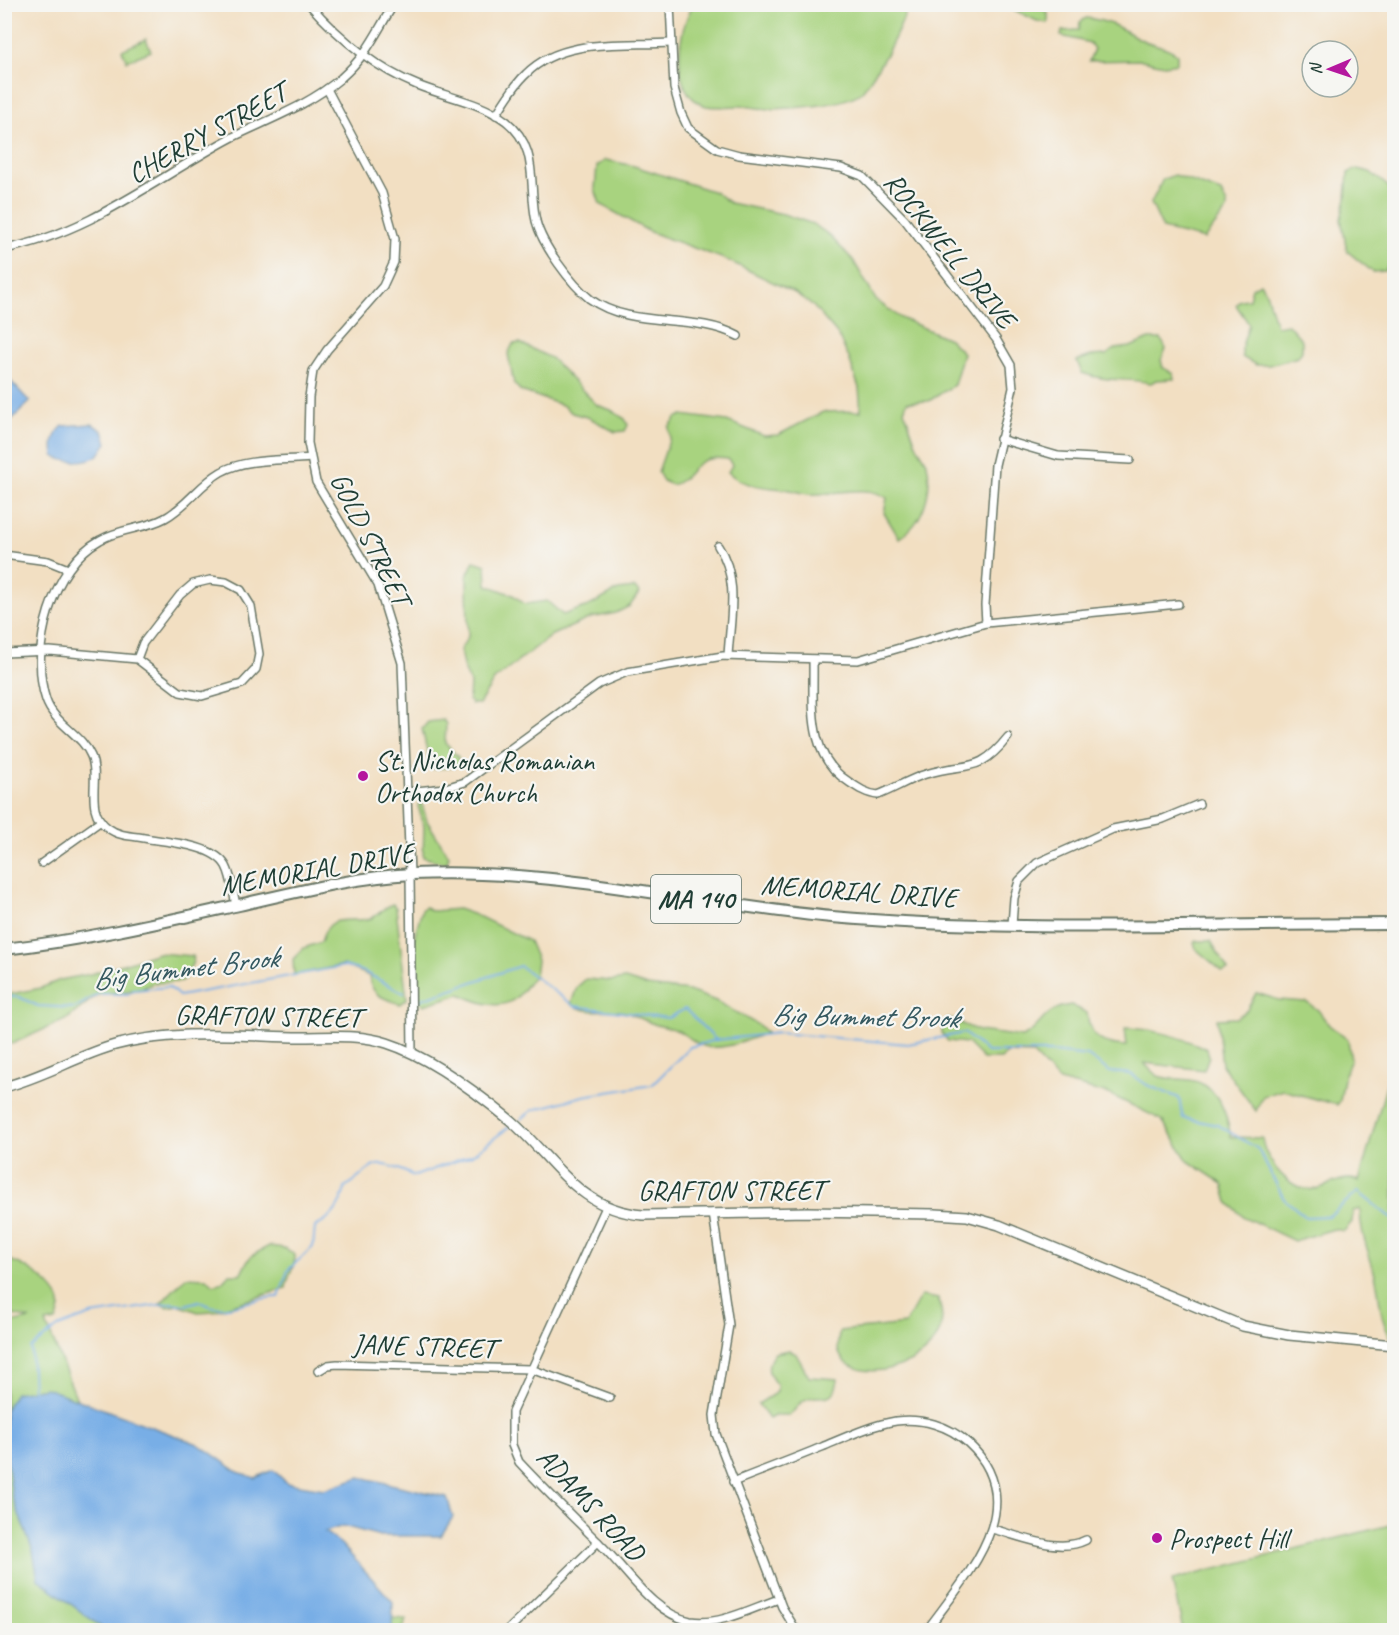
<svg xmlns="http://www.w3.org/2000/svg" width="1399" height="1635" font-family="Caveat,sans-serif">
  <rect width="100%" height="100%" fill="#f6f6f2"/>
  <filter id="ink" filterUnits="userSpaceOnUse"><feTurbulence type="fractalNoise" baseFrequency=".0167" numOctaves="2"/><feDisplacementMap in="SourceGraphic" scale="12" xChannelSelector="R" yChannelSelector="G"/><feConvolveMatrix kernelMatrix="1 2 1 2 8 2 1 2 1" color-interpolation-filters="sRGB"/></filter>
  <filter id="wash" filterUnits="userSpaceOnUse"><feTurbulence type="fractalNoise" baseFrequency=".008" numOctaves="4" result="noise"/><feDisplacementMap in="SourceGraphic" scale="24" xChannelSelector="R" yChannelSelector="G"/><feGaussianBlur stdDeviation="1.35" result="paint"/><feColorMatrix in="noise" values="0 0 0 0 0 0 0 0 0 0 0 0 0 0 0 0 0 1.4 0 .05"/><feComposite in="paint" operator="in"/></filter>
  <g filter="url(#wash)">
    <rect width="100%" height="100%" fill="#f2dfc2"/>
    <g fill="#a8d37f" stroke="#64885a" stroke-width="1.5">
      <path d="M693 5V4L908 5C900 31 889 51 874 74 870 80 866 88 860 93 842 106 793 108 770 109 760 109 749 106 739 106 729 106 715 108 706 106 668 95 678 29 693 5Z"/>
      <path d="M1004 5H1038L1048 13V23L1037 21Z"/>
      <path d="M1086 18C1107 20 1121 28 1138 38 1150 45 1166 45 1177 54V63L1164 65 1142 60 1089 61 1094 49 1090 43 1061 36 1062 31 1079 30 1080 22Z"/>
      <path d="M146 39 151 51 127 61 122 50Z"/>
      <path d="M606 160 634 166 715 192 730 203 783 214 813 224 829 235 853 260 876 300 901 318 949 339 963 353 954 385 929 401 907 402 904 411C909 422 912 435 917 446 920 452 925 457 927 463 933 491 924 523 899 538L884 513 887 498C865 483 833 496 808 494 802 493 796 491 790 490 767 486 746 489 728 472L732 465 728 459C689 454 696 477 672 485L663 481 658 472 670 438 669 427 676 418 682 415 727 421 764 436 778 435 823 412 861 411 859 388 849 358 837 334 814 307 795 293 727 260 650 232 600 204 595 189 597 166Z"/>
      <path d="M1357 169 1370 172 1394 191V257L1385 271 1373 272 1347 251 1341 219 1346 198 1348 173Z"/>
      <path d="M1175 175 1221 192 1227 205V210L1204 239 1163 229 1151 203 1163 179Z"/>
      <path d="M1260 283 1266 292 1276 326 1288 324 1302 340V351L1298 357 1269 365H1256L1242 357V346L1249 324 1236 305 1240 300 1249 299 1252 288Z"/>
      <path d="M1149 339H1161L1166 349 1161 360 1163 368 1173 373 1174 379 1156 380 1151 383C1128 378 1105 382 1082 373L1077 361 1091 356 1106 355 1114 349 1130 347Z"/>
      <path d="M520 343 551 358 597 405 611 410 625 419 628 425 625 431 615 432 590 418 572 413 562 405 521 391 514 384 508 354 513 344Z"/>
      <path d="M474 561 486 565 487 585 513 595 525 604 547 601 563 615 591 605 618 590 635 588 639 593 630 606 616 613 591 618 552 635 494 680 479 704H472L469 700 470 683 463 666 460 650 468 637 467 576Z"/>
      <path d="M443 720 446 724 445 743 458 757 459 763 455 767 431 769 422 729 428 722Z"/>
      <path d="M421 801 427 821 449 856 446 864 423 857 424 826 418 806Z"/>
      <path d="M393 904 396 908 407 999 400 1004C383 998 371 996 369 976L344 965 294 975 293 959 304 948 321 942C329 912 346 923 368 919 378 918 382 907 393 904Z"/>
      <path d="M425 907 433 911 458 909 478 916 529 941 537 960 535 976C527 982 525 989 519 995 503 1013 477 1002 460 994L424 1005 417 1000 414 938 422 909Z"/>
      <path d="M1196 941H1211L1228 970 1223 972 1196 949 1194 943Z"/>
      <path d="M158 953 193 956V962L185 978 179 982 153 983 142 989 97 995 67 1019 12 1044 5 1039V995L41 988 60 980 91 974Z"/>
      <path d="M586 979 612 981 625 979 647 986 689 991 716 1001 760 1026 766 1033C748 1040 728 1049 708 1047 695 1045 688 1035 676 1030 669 1027 661 1027 654 1024 645 1021 637 1016 628 1013 608 1006 592 1017 571 1004L577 987Z"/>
      <path d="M1256 993 1279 1000 1306 1002 1318 1010 1329 1025 1348 1040 1351 1060 1345 1073 1340 1101 1337 1105 1283 1090 1263 1096 1256 1111 1222 1065 1217 1019 1236 1018 1247 1010Z"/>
      <path d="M1071 1005 1087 1013C1090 1039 1102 1045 1127 1046L1125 1028C1153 1029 1182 1037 1207 1049L1209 1056 1204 1070 1144 1063C1148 1067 1153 1073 1158 1076 1167 1080 1180 1078 1190 1080 1218 1084 1227 1113 1231 1137L1262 1138C1264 1160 1293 1197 1319 1188 1332 1184 1345 1175 1359 1181L1388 1080 1394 1084V1342C1379 1323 1381 1301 1376 1279 1370 1253 1360 1236 1360 1209L1353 1211 1352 1222 1344 1231 1334 1229 1294 1241 1242 1216 1228 1202 1223 1184 1188 1161 1162 1120 1109 1094 1059 1081 1033 1054 1007 1053 1001 1059H983L967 1043 948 1041 942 1034V1023L948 1018 979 1031 1022 1037C1041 1030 1041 1009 1071 1005Z"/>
      <path d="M269 1246 284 1248 295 1255C296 1266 287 1276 286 1288L214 1311 198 1312 178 1305 167 1307 160 1304 186 1277 206 1278 214 1285 222 1282 229 1274H240L251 1256Z"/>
      <path d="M5 1259C22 1262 56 1284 60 1303 61 1308 58 1316 56 1321L46 1323 160 1605 406 1619 403 1630H5V1324L30 1319 5 1313Z"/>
      <path d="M921 1296 938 1299C967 1372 818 1400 840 1331L905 1324Z"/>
      <path d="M789 1350 796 1354 809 1377 838 1379C834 1408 820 1390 803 1401 797 1405 795 1411 790 1415H776L769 1419 758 1404 777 1392V1385C767 1374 765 1365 775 1353Z"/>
      <path d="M1394 1524V1630H1183L1172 1580Z"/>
    </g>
    <g fill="#78aee6" stroke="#4c768d" stroke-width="1.5">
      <path d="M5 375 30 402 5 426Z"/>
      <path d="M92 424 103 431 107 443C104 446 102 452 98 455 88 463 64 463 54 456 52 443 53 435 63 426Z"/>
      <path d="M46 1388 198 1444 238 1472 255 1478 273 1470 287 1483 324 1489 360 1477 447 1497 453 1517 441 1536H380L343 1526 325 1532 341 1544 393 1602 392 1630H105L38 1579 33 1551 12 1497 5 1442V1410L15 1393Z"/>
    </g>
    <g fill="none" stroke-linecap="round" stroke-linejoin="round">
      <g stroke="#78aee6" stroke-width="2">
        <path d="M4 997H19L38 1006 75 1008 98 994H128L134 990 169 987 179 996 345 966 364 972 404 993"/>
        <path d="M419 1000 520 966 574 1006 668 1018 685 1009 716 1040 779 1033 908 1044 964 1033 987 1052H1053L1088 1056 1110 1072 1131 1074 1147 1085 1179 1098 1183 1118 1218 1125 1258 1149 1284 1199 1306 1217 1329 1216 1358 1192 1394 1220"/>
        <path d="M521 1119 533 1110 583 1096 652 1085 690 1047 715 1040"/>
        <path d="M33 1393 31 1348 58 1327 91 1315 172 1303 185 1305 199 1301C225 1318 251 1296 279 1297L288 1270 313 1247 315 1227C334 1218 340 1206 346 1186 357 1181 364 1171 374 1166 386 1161 404 1172 415 1176L472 1155 509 1127"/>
      </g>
    </g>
  </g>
  <g filter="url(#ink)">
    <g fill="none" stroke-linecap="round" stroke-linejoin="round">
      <g stroke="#697666" stroke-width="10">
        <g id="street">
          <path d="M309 4C339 38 375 68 417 85 446 97 481 102 506 121 540 148 528 185 536 221 542 245 571 284 590 299 633 330 693 312 738 336"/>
          <path d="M670 4 674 88 681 113 688 128 717 149 739 155 841 168 862 176 905 220 996 339 1011 365 1013 388 995 465 985 605 986 623"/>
          <path d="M327 89 382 193 395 239 394 262 383 286 327 350 313 371 309 397 308 443 316 482 378 585 402 663 410 874 412 1053"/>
          <path d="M496 115C505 101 514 85 526 74 562 37 624 46 671 43"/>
          <path d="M4 249C89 234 159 176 233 137 270 119 309 105 341 78 369 53 375 34 394 4"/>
          <path d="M1000 439 1058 456 1130 460"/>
          <path d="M718 546C740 578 730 619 728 656"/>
          <path d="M4 555 48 561 68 569"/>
          <path d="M4 653 50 651 137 659 180 692 202 696 242 684 256 669 259 654 251 606 241 590 226 582 210 580 193 584 180 595 143 643 137 659"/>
          <path d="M813 660C814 705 806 755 849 782 858 788 867 794 878 795 894 789 909 779 926 774 967 761 977 776 1008 737"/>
          <path d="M407 792 445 788 465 782 599 684 627 672 723 656 858 660 986 623 1178 604"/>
          <path d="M42 863 101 821"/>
          <path d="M236 905C233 893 232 877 226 866 213 843 162 842 138 837 128 836 117 835 108 828 83 810 101 780 91 756 82 734 54 724 46 700 29 649 52 566 100 540 121 528 145 529 165 518 186 507 200 484 221 472 246 458 282 461 310 458"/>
          <path d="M1012 925 1014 898 1019 881 1037 863 1113 829 1163 819 1199 804"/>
          <path d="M606 1207 512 1412V1445L519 1462C546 1491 575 1519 603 1547 629 1573 653 1613 690 1621 720 1626 752 1608 779 1599"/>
          <path d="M713 1213 729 1325 714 1415 716 1434 782 1607 796 1630"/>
          <path d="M318 1371 328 1365 337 1364 531 1369 610 1398"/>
          <path d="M733 1482C763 1470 793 1459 822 1447 846 1437 871 1425 896 1421 922 1418 948 1425 968 1443 1035 1505 965 1577 927 1630"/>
          <path d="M992 1529C1021 1536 1058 1554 1086 1540"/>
          <path d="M508 1630 598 1542"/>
        </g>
      </g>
      <g stroke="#697666" stroke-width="12">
        <path id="secondary" d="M4 1087C43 1077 77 1056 115 1045 174 1029 240 1036 301 1037 329 1037 360 1034 387 1043 428 1056 476 1092 510 1120 554 1158 578 1210 643 1215L808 1212 935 1214 967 1216 999 1225 1243 1326 1289 1335 1394 1345"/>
      </g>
      <g stroke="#697666" stroke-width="14">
        <path id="primary" d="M4 949C84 940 162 922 239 905 296 892 354 877 412 874 554 867 692 904 832 917 1018 933 1208 924 1394 924"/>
      </g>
      <use href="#street" stroke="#fff" stroke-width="7"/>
      <use href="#secondary" stroke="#fff" stroke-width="9"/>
      <use href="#primary" stroke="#fff" stroke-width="10"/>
    </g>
  </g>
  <g fill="#b5179e" stroke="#f6f6f2" stroke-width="2">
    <circle cx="363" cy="776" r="6"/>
    <circle cx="1157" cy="1538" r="6"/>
  </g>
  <g text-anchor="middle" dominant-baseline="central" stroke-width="4.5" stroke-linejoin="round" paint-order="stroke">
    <rect fill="#f6f6f2" stroke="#60746d" stroke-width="1.5" x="651" y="875" width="90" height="48" rx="4.5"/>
    <g font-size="27" font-weight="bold" fill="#1f3d34">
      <text x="696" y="899">MA 140</text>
    </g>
    <g font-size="28" fill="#1f3d34" stroke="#f6f6f2">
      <text transform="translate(207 133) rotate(-29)">CHERRY STREET</text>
      <text transform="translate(950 250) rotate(51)">ROCKWELL DRIVE</text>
      <text transform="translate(371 539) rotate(63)">GOLD STREET</text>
      <text transform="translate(317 869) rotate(-10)">MEMORIAL DRIVE</text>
      <text transform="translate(859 891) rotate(4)">MEMORIAL DRIVE</text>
      <text transform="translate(268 1016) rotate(1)">GRAFTON STREET</text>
      <text x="731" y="1190">GRAFTON STREET</text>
      <text transform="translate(424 1346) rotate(2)">JANE STREET</text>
      <text transform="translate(591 1504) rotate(47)">ADAMS ROAD</text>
    </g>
    <g font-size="28" fill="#1f3d34" stroke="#f6f6f2" text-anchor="start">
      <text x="375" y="760">St. Nicholas Romanian<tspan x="375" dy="32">Orthodox Church</tspan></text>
      <text x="1169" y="1538">Prospect Hill</text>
    </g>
    <g font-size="30" font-style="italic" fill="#355960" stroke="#f6f6f2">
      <text transform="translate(185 968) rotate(-7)">Big Bummet Brook</text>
      <text transform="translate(865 1016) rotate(1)">Big Bummet Brook</text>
    </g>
  </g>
  <rect width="1399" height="1635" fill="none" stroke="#f6f6f2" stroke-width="24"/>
  <g transform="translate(1330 69) rotate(268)"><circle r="28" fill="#f6f6f2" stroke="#a0aca6" stroke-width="1.5"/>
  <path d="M0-4.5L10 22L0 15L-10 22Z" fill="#b5179e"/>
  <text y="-9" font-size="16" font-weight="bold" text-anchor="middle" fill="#1f3d34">N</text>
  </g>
</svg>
